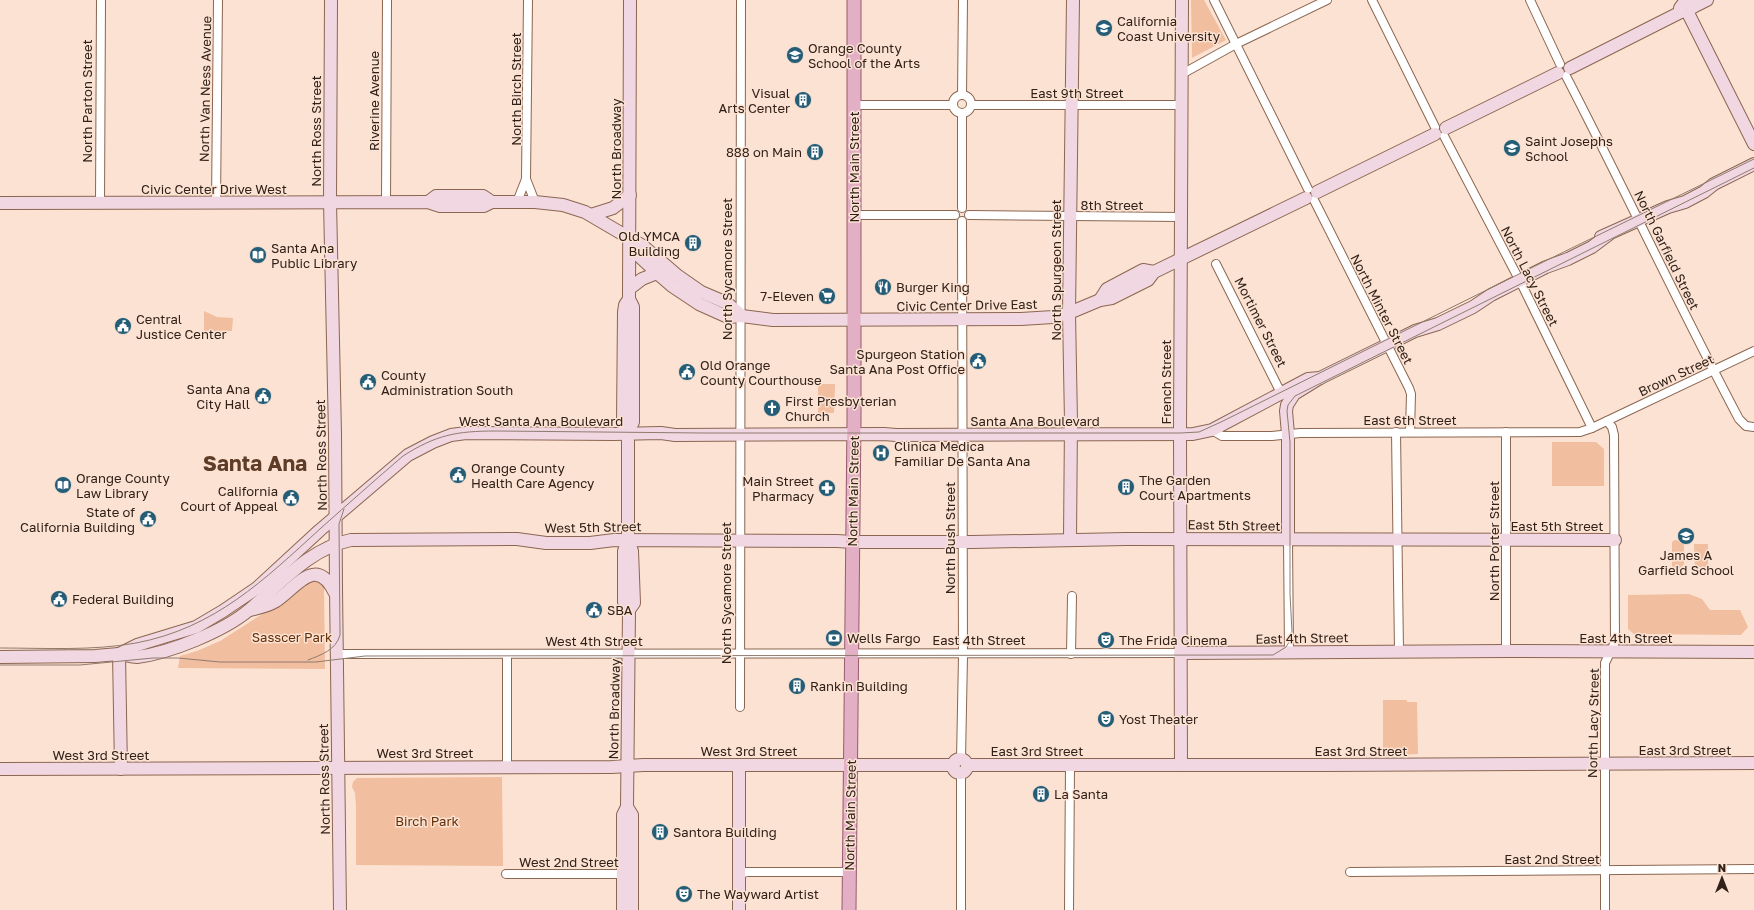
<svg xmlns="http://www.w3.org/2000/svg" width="1754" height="910" font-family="'Golos Text',sans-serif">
  <rect width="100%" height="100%" fill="#fce2d3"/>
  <g fill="#f1be9f">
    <path d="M1191 0H1204L1226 40 1192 58Z"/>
    <path d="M204 311 217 317 233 318 232 331H204Z"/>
    <path d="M818 384H835L834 413H818Z"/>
    <path d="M1552 442H1596L1604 449V486H1552Z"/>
    <path d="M1675 540 1684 542V564L1679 570 1672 571V542Z"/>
    <path d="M1694 544H1708V567H1695Z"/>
    <path d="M310 579 318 580 324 586 325 669 178 668 180 656 197 651 220 641 259 616 273 609Z"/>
    <path d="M1689 594 1702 599 1710 610H1740L1748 627 1741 635 1634 634 1628 629V595Z"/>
    <path d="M1383 700H1407V702H1417L1418 754 1386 756 1383 753Z"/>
    <path d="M502 777 503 866 356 865V807L355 793 352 787 353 782 357 778Z"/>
  </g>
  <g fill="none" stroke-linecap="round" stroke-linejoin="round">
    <g stroke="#8b6650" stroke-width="10">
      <g id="street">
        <path d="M1214 0 1308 189"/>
        <path d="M1372 0 1435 127"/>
        <path d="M1530 0 1560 64"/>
        <path d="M1182 74 1236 44 1327 0"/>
        <path d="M1566 76C1625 190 1679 306 1739 419L1746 426 1754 427"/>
        <circle cx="962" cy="104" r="9"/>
        <path d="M962 95 963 0"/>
        <path d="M853 105H953"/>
        <path d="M971 105H1182"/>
        <path d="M1444 136 1524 289 1592 428"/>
        <path d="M526 179 535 202"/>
        <path d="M1314 200 1409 388 1411 394 1410 432"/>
        <path d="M386 202 387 0"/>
        <path d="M517 202 526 179 528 0"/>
        <path d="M100 203 101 0"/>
        <path d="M216 203 218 0"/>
        <path d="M962 208V113"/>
        <path d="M854 215H955"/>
        <path d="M969 215 1182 217"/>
        <path d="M1216 264 1281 393"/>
        <path d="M1212 430 1222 436H1272L1300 433 1580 432 1592 428 1754 351"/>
        <path d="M1396 432 1399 651"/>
        <path d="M1288 540 1289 652"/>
        <path d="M1506 651V432"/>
        <path d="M337 654 1180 653"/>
        <path d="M1071 654 1072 596"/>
        <path d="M740 707 741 0"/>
        <path d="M961 759 963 656 962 221"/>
        <path d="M507 767V654"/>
        <path d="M961 773V910"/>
        <path d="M1350 872 1754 869"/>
        <path d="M506 874H627"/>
        <path d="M739 874 747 872H849"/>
        <path d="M1069 910 1070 765"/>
        <path d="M1605 910V663L1615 642 1614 435 1612 427 1607 421"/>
      </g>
    </g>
    <g stroke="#8b6650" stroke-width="14">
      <g id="secondary">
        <path d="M331 0 330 202 335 434 336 588 340 910"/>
        <path d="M1693 7 1707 0"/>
        <path d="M1681 12 1680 8 1683 4 1689 3 1693 7"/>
        <path d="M1689 15 1754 144"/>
        <path d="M1570 68 1681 12"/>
        <path d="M1446 128 1558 73"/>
        <path d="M1317 192 1435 134"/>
        <path d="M428 202 436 196H483L492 202"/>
        <path d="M0 203 428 202 440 206H484L492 202H535L563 205 585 212 643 246 678 276 701 292 727 303 742 316"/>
        <path d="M591 215 613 208 630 195"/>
        <path d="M1601 237 1668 207 1685 202 1704 192 1714 184 1754 164"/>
        <path d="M630 240 640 257 657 273 672 286 699 304 728 317 742 316 773 320 1021 319 1053 317 1069 313 1100 300 1112 298 1148 280 1154 272 1306 198"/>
        <path d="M629 289 642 279 657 273"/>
        <path d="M629 299 625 305 624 312 623 421 627 434 628 441V540L624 551V602L629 610"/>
        <path d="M1100 300 1107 289 1143 270 1154 272"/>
        <path d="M627 434 633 422V307L629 299 630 0"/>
        <path d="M1070 539 1071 422 1069 313 1073 0"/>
        <path d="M628 540 632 551 634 603 629 610 627 807 632 815V910"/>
        <path d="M1288 540V434L1286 411 1287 405 1294 394 1320 378 1387 345 1415 331 1438 324 1473 307 1491 295 1546 267 1568 259 1592 247 1608 235"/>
        <path d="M250 610C259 608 268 606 276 601 297 587 316 554 335 593"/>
        <path d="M1180 653 1506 651 1754 652"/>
        <path d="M119 654C125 655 132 657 137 657 170 653 224 631 249 610 280 584 310 548 351 540L517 539 546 543H590L614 540 837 541 852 542H972L1126 539 1615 540"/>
        <path d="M119 654 121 769"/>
        <path d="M0 657 95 656 119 654 137 645 196 627 223 611 257 588 320 530 408 455 433 442 451 435 466 433 614 434 661 433 675 435 884 434 896 435 1193 434 1212 430 1308 379 1320 378"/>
        <circle cx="960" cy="766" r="7"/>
        <path d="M967 765H1326L1754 763"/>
        <path d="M1181 765 1180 433 1182 0"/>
        <path d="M0 769 612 767 643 765H954"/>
        <path d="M623 910V815L627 807"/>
        <path d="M739 910V765"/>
      </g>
    </g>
    <g stroke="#975b70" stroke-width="15">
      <path id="primary" d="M849 910 854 419V0"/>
    </g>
    <use href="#street" stroke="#fff" stroke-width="8"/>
    <use href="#secondary" stroke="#f0d7e2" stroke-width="12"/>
    <use href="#primary" stroke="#e2afc5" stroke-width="13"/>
    <g stroke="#907b6f" stroke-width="1">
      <path d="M0 648C45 648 92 651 136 643 215 628 264 580 321 528 348 504 375 480 403 456 436 435 456 431 496 431L703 433H1180L1199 432 1221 422 1533 267 1754 159"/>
      <path d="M308 660C321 655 336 650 340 635L339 524 344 509"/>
      <path d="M0 665H80L153 658H178L220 662H316L365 656 1273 655 1286 647 1291 639 1292 632 1290 594V442L1287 411 1288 405 1295 396 1754 168"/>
    </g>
  </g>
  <defs>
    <g id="university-disc" transform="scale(0.9)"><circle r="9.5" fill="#255d77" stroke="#fce2d3"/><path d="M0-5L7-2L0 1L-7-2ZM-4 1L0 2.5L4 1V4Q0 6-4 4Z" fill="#fff"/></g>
    <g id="school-disc" transform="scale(0.9)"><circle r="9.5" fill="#255d77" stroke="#fce2d3"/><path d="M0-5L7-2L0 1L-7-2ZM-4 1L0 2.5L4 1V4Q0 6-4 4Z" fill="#fff"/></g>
    <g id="building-disc" transform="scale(0.9)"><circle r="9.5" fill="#255d77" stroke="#fce2d3"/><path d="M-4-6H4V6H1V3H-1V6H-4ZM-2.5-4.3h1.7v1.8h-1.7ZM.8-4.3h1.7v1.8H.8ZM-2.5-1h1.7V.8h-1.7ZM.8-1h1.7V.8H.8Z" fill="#fff"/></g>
    <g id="library-disc" transform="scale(0.9)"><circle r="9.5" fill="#255d77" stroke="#fce2d3"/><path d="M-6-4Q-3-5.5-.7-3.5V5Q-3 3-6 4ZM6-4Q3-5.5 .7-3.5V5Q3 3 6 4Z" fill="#fff"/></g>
    <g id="restaurant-disc" transform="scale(0.9)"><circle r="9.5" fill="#255d77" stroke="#fce2d3"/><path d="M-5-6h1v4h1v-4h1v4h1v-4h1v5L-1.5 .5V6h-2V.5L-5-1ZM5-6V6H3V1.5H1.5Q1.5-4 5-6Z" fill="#fff"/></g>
    <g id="supermarket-disc" transform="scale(0.9)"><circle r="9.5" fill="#255d77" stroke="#fce2d3"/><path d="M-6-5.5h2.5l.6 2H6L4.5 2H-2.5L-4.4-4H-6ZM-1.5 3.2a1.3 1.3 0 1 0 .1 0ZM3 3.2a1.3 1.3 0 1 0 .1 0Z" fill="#fff"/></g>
    <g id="civic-disc" transform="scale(0.9)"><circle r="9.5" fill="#255d77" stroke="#fce2d3"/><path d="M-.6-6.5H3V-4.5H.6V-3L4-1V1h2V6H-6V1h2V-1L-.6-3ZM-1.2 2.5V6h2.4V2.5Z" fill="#fff"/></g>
    <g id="church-disc" transform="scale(0.9)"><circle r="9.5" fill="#255d77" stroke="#fce2d3"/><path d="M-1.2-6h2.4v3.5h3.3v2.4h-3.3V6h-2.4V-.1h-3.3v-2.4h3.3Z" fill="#fff"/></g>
    <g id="hospital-disc" transform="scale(0.9)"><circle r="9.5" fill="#255d77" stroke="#fce2d3"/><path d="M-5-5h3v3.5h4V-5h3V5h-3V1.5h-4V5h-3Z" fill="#fff"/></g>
    <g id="pharmacy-disc" transform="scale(0.9)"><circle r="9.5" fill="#255d77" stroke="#fce2d3"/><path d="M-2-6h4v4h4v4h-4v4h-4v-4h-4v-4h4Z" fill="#fff"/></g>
    <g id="bank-disc" transform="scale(0.9)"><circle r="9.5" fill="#255d77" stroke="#fce2d3"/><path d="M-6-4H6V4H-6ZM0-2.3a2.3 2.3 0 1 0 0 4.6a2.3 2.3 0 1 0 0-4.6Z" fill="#fff"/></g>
    <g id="theatre-disc" transform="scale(0.9)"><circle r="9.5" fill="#255d77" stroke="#fce2d3"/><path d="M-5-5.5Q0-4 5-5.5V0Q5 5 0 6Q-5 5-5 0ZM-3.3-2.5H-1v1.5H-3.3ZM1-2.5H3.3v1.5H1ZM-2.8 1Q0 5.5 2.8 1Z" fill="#fff"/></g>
  </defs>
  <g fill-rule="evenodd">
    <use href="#university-disc" x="1104" y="28"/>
    <use href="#school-disc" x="795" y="55"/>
    <use href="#building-disc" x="803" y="100"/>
    <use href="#school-disc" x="1512" y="148"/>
    <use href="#building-disc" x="815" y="152"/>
    <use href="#building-disc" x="693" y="243"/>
    <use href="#library-disc" x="258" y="255"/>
    <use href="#restaurant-disc" x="883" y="287"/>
    <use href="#supermarket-disc" x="827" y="296"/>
    <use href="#civic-disc" x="123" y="326"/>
    <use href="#civic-disc" x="978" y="361"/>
    <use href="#civic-disc" x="687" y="372"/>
    <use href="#civic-disc" x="368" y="382"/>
    <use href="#civic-disc" x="263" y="396"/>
    <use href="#church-disc" x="772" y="408"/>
    <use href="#hospital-disc" x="881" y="453"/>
    <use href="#civic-disc" x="458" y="475"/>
    <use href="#library-disc" x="63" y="485"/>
    <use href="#building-disc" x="1126" y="487"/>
    <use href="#pharmacy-disc" x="827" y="488"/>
    <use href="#civic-disc" x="291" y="498"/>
    <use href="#civic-disc" x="148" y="519"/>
    <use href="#school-disc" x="1686" y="536"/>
    <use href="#civic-disc" x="59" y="599"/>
    <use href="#civic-disc" x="594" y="610"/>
    <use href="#bank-disc" x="834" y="638"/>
    <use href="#theatre-disc" x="1106" y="640"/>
    <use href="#building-disc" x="797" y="686"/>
    <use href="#theatre-disc" x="1106" y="719"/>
    <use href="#building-disc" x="1041" y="794"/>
    <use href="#building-disc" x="660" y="832"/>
    <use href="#theatre-disc" x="684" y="894"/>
  </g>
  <g text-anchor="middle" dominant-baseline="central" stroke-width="3" stroke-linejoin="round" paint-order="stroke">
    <g font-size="13" fill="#312118" stroke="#fce2d3" text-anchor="start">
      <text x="1117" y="21">California<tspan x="1117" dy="15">Coast University</tspan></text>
      <text x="808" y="48">Orange County<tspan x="808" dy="15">School of the Arts</tspan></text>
      <text x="790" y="93" text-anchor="end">Visual<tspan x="790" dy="15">Arts Center</tspan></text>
      <text x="1525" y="141">Saint Josephs<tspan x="1525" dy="15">School</tspan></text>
      <text x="802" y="152" text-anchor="end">888 on Main</text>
      <text x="680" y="236" text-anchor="end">Old YMCA<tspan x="680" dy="15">Building</tspan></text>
      <text x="271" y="248">Santa Ana<tspan x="271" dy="15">Public Library</tspan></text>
      <text x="896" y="287">Burger King</text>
      <text x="814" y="296" text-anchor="end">7-Eleven</text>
      <text x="136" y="319">Central<tspan x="136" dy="15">Justice Center</tspan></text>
      <text x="965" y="354" text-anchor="end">Spurgeon Station<tspan x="965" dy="15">Santa Ana Post Office</tspan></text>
      <text x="700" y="365">Old Orange<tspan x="700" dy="15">County Courthouse</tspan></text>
      <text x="381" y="375">County<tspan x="381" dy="15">Administration South</tspan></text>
      <text x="250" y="389" text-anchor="end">Santa Ana<tspan x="250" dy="15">City Hall</tspan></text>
      <text x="785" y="401">First Presbyterian<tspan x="785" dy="15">Church</tspan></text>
      <text x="894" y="446">Clinica Medica<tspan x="894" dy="15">Familiar De Santa Ana</tspan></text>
      <text x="471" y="468">Orange County<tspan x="471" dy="15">Health Care Agency</tspan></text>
      <text x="76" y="478">Orange County<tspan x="76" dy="15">Law Library</tspan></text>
      <text x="1139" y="480">The Garden<tspan x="1139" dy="15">Court Apartments</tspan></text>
      <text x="814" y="481" text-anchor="end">Main Street<tspan x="814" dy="15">Pharmacy</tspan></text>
      <text x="278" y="491" text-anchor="end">California<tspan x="278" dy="15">Court of Appeal</tspan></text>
      <text x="135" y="512" text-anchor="end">State of<tspan x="135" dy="15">California Building</tspan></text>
      <text x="1686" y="555" text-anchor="middle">James A<tspan x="1686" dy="15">Garfield School</tspan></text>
      <text x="72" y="599">Federal Building</text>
      <text x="607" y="610">SBA</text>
      <text x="847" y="638">Wells Fargo</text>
      <text x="1119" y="640">The Frida Cinema</text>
      <text x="810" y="686">Rankin Building</text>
      <text x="1119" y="719">Yost Theater</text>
      <text x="1054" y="794">La Santa</text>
      <text x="673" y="832">Santora Building</text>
      <text x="697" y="894">The Wayward Artist</text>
    </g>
    <g font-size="13" fill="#312118" stroke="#fce2d3">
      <text transform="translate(205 89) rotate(-89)">North Van Ness Avenue</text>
      <text transform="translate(516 89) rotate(-90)">North Birch Street</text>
      <text x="1077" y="93">East 9th Street</text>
      <text transform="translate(87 101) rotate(-90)">North Parton Street</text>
      <text transform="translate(374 101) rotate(-90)">Riverine Avenue</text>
      <text transform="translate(316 131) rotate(-90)">North Ross Street</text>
      <text transform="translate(616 149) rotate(-90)">North Broadway</text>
      <text transform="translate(854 167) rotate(-90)">North Main Street</text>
      <text x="214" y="189">Civic Center Drive West</text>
      <text x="1112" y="205">8th Street</text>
      <text transform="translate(1667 250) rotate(64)">North Garfield Street</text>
      <text transform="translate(727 269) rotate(-90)">North Sycamore Street</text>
      <text transform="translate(1056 270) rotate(-90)">North Spurgeon Street</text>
      <text transform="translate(1530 276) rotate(63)">North Lacy Street</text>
      <text transform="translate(967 305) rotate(-1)">Civic Center Drive East</text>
      <text transform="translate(1382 309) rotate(63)">North Minter Street</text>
      <text transform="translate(1261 322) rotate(63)">Mortimer Street</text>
      <text transform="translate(1676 375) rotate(-25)">Brown Street</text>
      <text transform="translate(1166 382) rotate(-90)">French Street</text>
      <text x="1410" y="420">East 6th Street</text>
      <text x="541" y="421">West Santa Ana Boulevard</text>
      <text x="1035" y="421">Santa Ana Boulevard</text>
      <text transform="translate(321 455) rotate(-91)">North Ross Street</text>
      <text transform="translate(853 491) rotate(-89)">North Main Street</text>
      <text transform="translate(1234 525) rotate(1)">East 5th Street</text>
      <text x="1557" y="526">East 5th Street</text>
      <text transform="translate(593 527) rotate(-1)">West 5th Street</text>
      <text transform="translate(950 538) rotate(-90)">North Bush Street</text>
      <text transform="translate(1494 541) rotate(-90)">North Porter Street</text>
      <text transform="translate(726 593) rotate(-90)">North Sycamore Street</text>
      <text transform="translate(1302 638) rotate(-1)">East 4th Street</text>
      <text x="1626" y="638">East 4th Street</text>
      <text x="979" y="640">East 4th Street</text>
      <text x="594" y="641">West 4th Street</text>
      <text transform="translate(614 709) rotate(-89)">North Broadway</text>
      <text transform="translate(1593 723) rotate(-89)">North Lacy Street</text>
      <text x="1685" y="750">East 3rd Street</text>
      <text x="749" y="751">West 3rd Street</text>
      <text x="1037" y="751">East 3rd Street</text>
      <text x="1361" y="751">East 3rd Street</text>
      <text x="425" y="753">West 3rd Street</text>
      <text x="101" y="755">West 3rd Street</text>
      <text transform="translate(324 779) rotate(-91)">North Ross Street</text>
      <text transform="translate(850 815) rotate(-89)">North Main Street</text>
      <text x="1552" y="859">East 2nd Street</text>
      <text x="569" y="862">West 2nd Street</text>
    </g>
    <g font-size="13" fill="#632f05" stroke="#fce2d3">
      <text x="292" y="637">Sasscer Park</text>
      <text x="427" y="821">Birch Park</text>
    </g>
    <g font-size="21" font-weight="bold" fill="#5e3c27" stroke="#fce2d3">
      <text x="255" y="463">Santa Ana</text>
    </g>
  </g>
  <g transform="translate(1722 878)" stroke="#fce2d3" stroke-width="3" paint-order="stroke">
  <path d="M0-3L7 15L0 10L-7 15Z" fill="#312118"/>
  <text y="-6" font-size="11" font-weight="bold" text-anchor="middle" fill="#312118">N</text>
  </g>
</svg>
